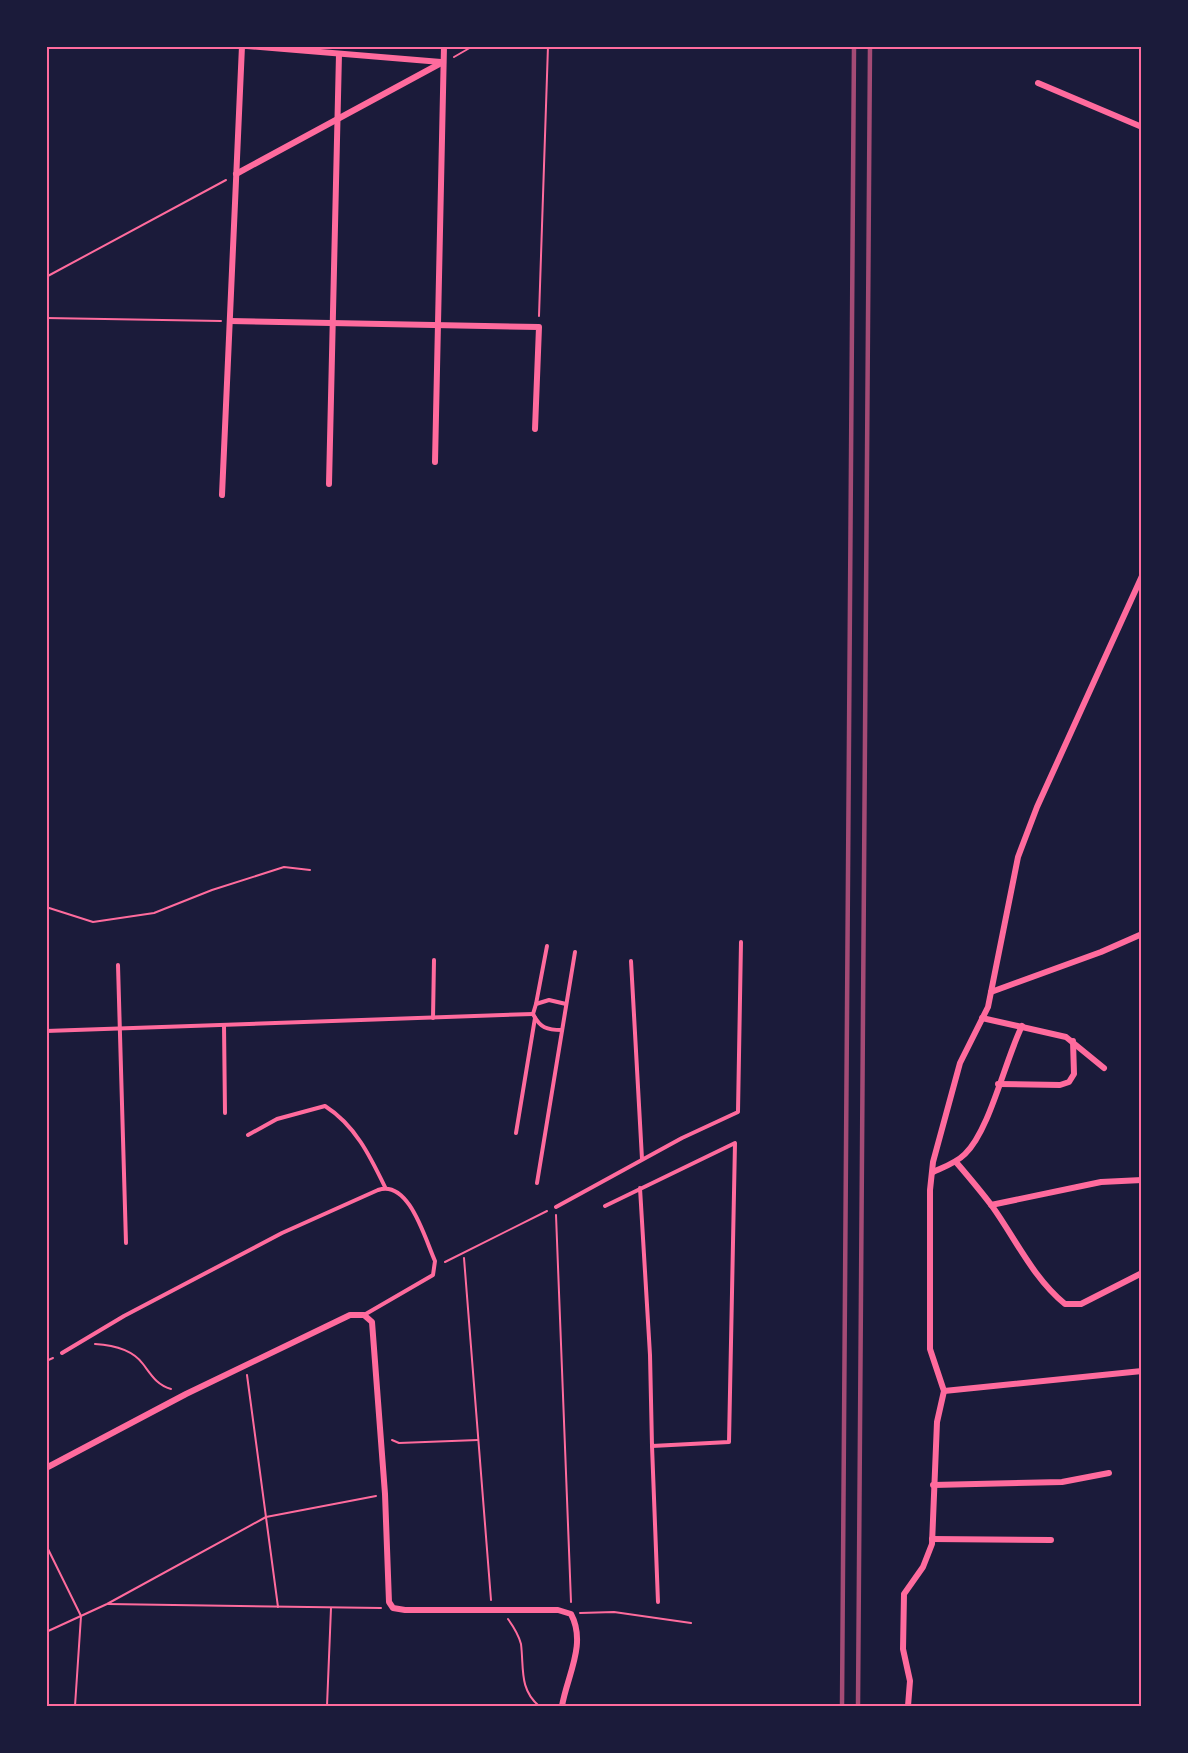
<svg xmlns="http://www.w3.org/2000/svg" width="1188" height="1753" font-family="'DejaVu Sans',sans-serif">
  <rect width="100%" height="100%" fill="#1b1b3a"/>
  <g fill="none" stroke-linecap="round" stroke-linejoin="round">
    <g stroke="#ff6b9d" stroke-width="2">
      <path d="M454 57 473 46"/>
      <path d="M46 277 226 180"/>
      <path d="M539 316 548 46"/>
      <path d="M46 318 221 321"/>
      <path d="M46 907 93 922 154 913 212 890 284 867 310 870"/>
      <path d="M556 1215 571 1602"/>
      <path d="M464 1258 491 1600"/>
      <path d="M445 1262 547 1211"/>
      <path d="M95 1344C113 1345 132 1349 143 1364 152 1376 157 1385 171 1389"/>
      <path d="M46 1361 53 1358"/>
      <path d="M247 1375 278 1607"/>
      <path d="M392 1440 399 1443 478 1440"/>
      <path d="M46 1545 81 1616 75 1706"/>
      <path d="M108 1604 381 1608"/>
      <path d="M580 1613 614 1612 691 1623"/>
      <path d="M508 1619C513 1626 519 1636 521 1644 524 1668 519 1689 539 1706"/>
      <path d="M46 1632 107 1604 266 1517 376 1496"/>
      <path d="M327 1706 331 1608"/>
    </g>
    <g stroke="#ff6b9d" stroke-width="4">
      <path d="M631 961 642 1159"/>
      <path d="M118 965 126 1243"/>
      <path d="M536 1004 547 946"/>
      <path d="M433 1018 434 960"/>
      <path d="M224 1025 225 1113"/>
      <path d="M562 1030C547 1030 540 1028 533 1014L536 1004 549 1000 566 1004"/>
      <path d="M46 1031 533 1014"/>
      <path d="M516 1133 535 1018"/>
      <path d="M248 1135 277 1119 325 1106C355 1125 370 1156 385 1187"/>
      <path d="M537 1183 575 952"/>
      <path d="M605 1206 735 1143 729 1442 652 1446 650 1355 640 1188"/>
      <path d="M556 1207 682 1138 738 1112 741 942"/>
      <path d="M62 1353 124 1316 282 1233 378 1190C409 1179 425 1239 435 1261L433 1275 364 1315"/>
      <path d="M652 1446 658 1602"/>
    </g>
    <g stroke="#ff6b9d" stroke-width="6">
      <path d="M247 46 441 62"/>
      <path d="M1038 83 1142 127"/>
      <path d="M236 174 443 62"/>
      <path d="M230 321 539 327 535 429"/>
      <path d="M435 462 444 46"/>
      <path d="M329 484 339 54"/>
      <path d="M222 495 242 46"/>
      <path d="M991 992 1101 952 1142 934"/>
      <path d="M982 1018 1066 1037 1104 1068"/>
      <path d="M998 1084 1060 1085 1069 1082 1074 1074 1073 1041"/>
      <path d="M956 1162C968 1176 980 1190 992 1206 1015 1238 1033 1278 1065 1304H1081L1142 1273"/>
      <path d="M933 1172C944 1167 956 1163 965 1154 990 1130 1005 1060 1022 1026"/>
      <path d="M991 1205 1101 1182 1142 1180"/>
      <path d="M944 1391 1142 1371"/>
      <path d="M46 1468 186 1394 350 1315H364L372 1322 385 1494 389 1602 393 1608 405 1610H558L571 1614C587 1644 567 1676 562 1706"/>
      <path d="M933 1485 1062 1482 1109 1473"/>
      <path d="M932 1539 1051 1540"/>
      <path d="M908 1706 910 1681 903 1649 904 1594 923 1567 932 1544 937 1422 944 1391 930 1349V1190L933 1162 960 1063 988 1007 1018 857 1037 807 1142 576"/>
    </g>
    <g stroke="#a44b75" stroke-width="4.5">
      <path d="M842 1706 854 46"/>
      <path d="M858 1706 870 46"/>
    </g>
  </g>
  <rect width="1188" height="1753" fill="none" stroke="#1b1b3a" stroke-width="96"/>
  <rect x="48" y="48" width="1092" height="1657" fill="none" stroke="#ff6b9d" stroke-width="2"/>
</svg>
